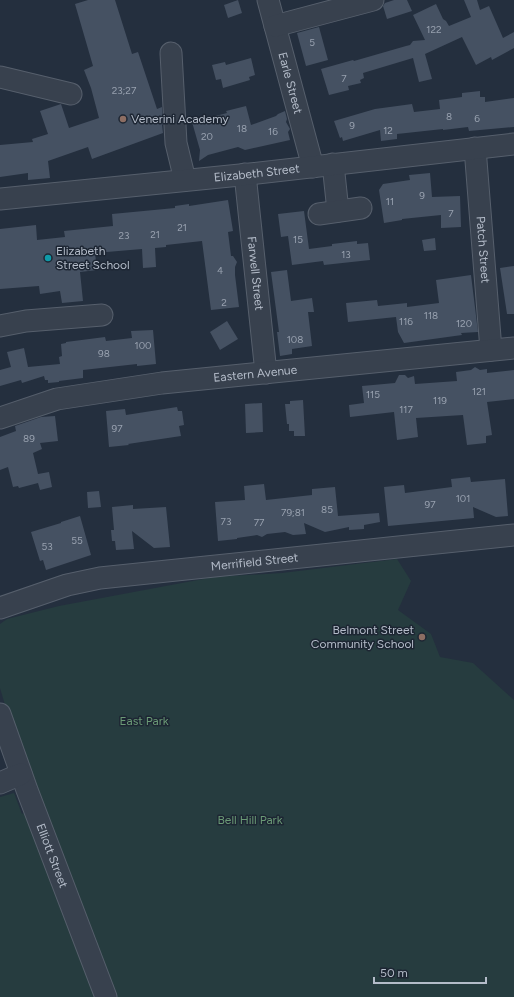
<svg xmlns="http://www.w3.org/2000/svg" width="514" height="997" font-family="Figtree,sans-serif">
  <rect width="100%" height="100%" fill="#242f3e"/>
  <path fill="#263c3f" d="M397 559 411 581 398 610 431 634 440 657 473 663 514 700V997H0V797L14 793 22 814 32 809 16 742 0 688V624L7 619 59 606 214 577 282 573Z"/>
  <g fill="#455162">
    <path d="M88 0H115L132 54 138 52 157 109 162 107 163 124 162 125 163 133 92 159 88 147 48 161 50 178 28 180V173L0 177V145L33 142 32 139 48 134 40 111 61 104 69 128 99 118 91 88 84 70 93 66 75 4Z"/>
    <path d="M238 0 242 13 228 18 224 5Z"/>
    <path d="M394 0H407L412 11 387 19 383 6 385 3Z"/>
    <path d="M464 0H477L480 10 489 6 503 38 514 32V48L492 60 491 57 476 65 462 37 425 54 432 79 419 82 413 58 363 73 364 78 360 80 361 83 348 86 349 90 329 95 321 69 353 60 354 61 406 46 410 45 413 41 425 40 413 15 436 4 443 19 446 21 449 26 471 17Z"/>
    <path d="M319 27 328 60 306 66 297 33Z"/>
    <path d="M251 58 255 75 249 77 250 80 223 88 221 79 216 80 212 65 225 62 226 65Z"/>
    <path d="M480 91V97H485V102L514 98V127L469 131 468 127 443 130V129L397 134V139L381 141 380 130 343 141 342 137 340 138 334 121 375 109 412 104 414 112 440 109 439 100 462 97V93Z"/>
    <path d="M246 106 251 125 276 116 278 114 285 111 287 119 286 122 290 129 288 132 290 140 245 150 238 147 208 155 199 161 200 150 192 122 227 113 226 111Z"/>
    <path d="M430 173 432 197 460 196 461 227 441 228V215L402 219V220L384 223 379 190 383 184 410 180 409 175Z"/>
    <path d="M228 200 233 231 228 232 231 256H233L237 262 235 267V275L239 307 211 310 202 241 166 245V247L155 248 156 267 143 268 142 249 95 253 97 270 80 272 83 301 62 303 60 291 40 294 39 286 0 289V229L36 225 37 240 65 237 64 231 113 226 112 214 175 208V206L189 204V206Z"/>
    <path d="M304 211 309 249 332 246V244L357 241V244L368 243 370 260 324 265 323 261 292 265 288 236 281 237 278 214Z"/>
    <path d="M435 238 436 250 424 251 422 240Z"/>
    <path d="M514 266V314H507L500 268Z"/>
    <path d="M287 270 291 301 312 298 314 312H308L312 346 292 349V354L280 356 277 332H279L271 272Z"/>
    <path d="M471 275 478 332 461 333 462 335 404 343 398 332 396 317 348 322 346 303 377 300 378 306 407 303V307L439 303 436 280Z"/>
    <path d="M227 321 238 339 220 350 210 332Z"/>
    <path d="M153 330 156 364 137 366V364L83 370V378L59 381V382L48 383V380H45L44 376 22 383 21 380 0 386V370L11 367 7 352 24 348 28 367 60 364 59 357 62 356 61 344 66 343V342L105 337 106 341 132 338 131 331Z"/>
    <path d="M475 367 480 370 487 369V373L514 370V399L487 402 492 435 486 436V443L467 445 463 415 416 418 418 437 397 440 394 412 350 417 349 405 364 403 362 386 395 383 399 375H405L408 378 414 376 415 384 457 381 456 372 471 370Z"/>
    <path d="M303 400 305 436H294V431H289V424H287L285 404H290V401Z"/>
    <path d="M262 403 263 432 246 433 245 404Z"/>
    <path d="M177 407 178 411H182L184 425 179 426 181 436 128 444 129 445 109 447 106 411 125 409 126 415Z"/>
    <path d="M55 416 58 441 40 443 42 449 33 453 38 474 49 472 52 487 40 490 38 483 19 488 18 486 13 487 8 467 0 470V437L16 431 15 426 41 417Z"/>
    <path d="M470 477 471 482 505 479 508 516 496 517 473 507 474 518 388 526 384 487 404 485 405 493 452 487 451 479Z"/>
    <path d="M264 484 266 500 312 495V489L335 487 338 516 379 513 380 522 364 525V529L349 530V527L325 532 304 523 306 534 293 535 285 532 267 534 262 537 257 535 237 538V539L218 541 215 502 245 500 244 486Z"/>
    <path d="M99 491 101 507 88 508 87 492Z"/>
    <path d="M133 505V509L166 507 170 547 154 548 132 531 134 549 116 550 115 541H112L111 530H114L112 507Z"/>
    <path d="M80 516 91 555 46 570 43 560 40 561 31 532 61 523V522Z"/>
  </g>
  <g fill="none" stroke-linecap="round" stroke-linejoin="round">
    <g stroke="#565f6c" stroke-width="23">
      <g id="minor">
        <path id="s1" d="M268 0 313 167"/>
        <path d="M275 26 373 0"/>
        <path d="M171 53 176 143 185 180"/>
        <path d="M0 77 71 94"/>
        <path id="s2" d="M475 148 491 350"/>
        <path d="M333 164 338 211"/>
        <path id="s3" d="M245 174 266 373"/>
        <path id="s4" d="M0 199 250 174 514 144"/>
        <path d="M319 214 361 208"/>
        <path d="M0 326 26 321 102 315"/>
        <path id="s5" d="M0 418 57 399 162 383 514 348"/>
        <path id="s6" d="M0 608 67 585 100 578 514 535"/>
        <path id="s7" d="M0 714 27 790 106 997"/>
        <path d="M0 783 21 774"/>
      </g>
    </g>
    <use href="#minor" stroke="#38414e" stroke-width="21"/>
  </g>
  <g fill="#8d6e63" stroke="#1d2633" stroke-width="1.5">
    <circle cx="123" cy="119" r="4"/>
    <circle cx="422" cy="637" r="4"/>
  </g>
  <circle fill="#0f9aa8" stroke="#1d2633" stroke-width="1.5" cx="48" cy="258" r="4"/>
  <g text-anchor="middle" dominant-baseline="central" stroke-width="3" stroke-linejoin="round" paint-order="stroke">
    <g font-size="10" fill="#98a1af">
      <text x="434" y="29">122</text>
      <text x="312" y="42">5</text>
      <text x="344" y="78">7</text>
      <text x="124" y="90">23;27</text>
      <text x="449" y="116">8</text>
      <text x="477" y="118">6</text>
      <text x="352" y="125">9</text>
      <text x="242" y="128">18</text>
      <text x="388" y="130">12</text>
      <text x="273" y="131">16</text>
      <text x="207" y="136">20</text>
      <text x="422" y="195">9</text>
      <text x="390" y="201">11</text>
      <text x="451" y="213">7</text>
      <text x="182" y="227">21</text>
      <text x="155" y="234">21</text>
      <text x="124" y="235">23</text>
      <text x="298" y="239">15</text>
      <text x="346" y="254">13</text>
      <text x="220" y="270">4</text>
      <text x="224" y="302">2</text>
      <text x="431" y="315">118</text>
      <text x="406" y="321">116</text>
      <text x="464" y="323">120</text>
      <text x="295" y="339">108</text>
      <text x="143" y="345">100</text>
      <text x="104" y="353">98</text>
      <text x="479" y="391">121</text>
      <text x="373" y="394">115</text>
      <text x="440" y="400">119</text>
      <text x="406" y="409">117</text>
      <text x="117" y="428">97</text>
      <text x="29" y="438">89</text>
      <text x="463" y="498">101</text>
      <text x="430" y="504">97</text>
      <text x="327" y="509">85</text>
      <text x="293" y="512">79;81</text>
      <text x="226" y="521">73</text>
      <text x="259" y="522">77</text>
      <text x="77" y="540">55</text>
      <text x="47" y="546">53</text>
    </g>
    <g font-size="12" fill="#b4bcc9" stroke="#1d2633">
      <text stroke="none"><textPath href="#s1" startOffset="86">Earle Street</textPath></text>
      <text stroke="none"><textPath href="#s4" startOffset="258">Elizabeth Street</textPath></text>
      <text stroke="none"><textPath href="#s2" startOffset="102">Patch Street</textPath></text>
      <text stroke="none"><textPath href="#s3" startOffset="100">Farwell Street</textPath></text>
      <text stroke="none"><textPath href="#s5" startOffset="260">Eastern Avenue</textPath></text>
      <text stroke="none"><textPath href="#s6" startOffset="260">Merrifield Street</textPath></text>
      <text stroke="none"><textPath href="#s7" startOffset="151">Elliott Street</textPath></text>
    </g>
    <g font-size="12" fill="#b4bcc9" stroke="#1d2633" text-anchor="start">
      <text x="131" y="119">Venerini Academy</text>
      <text x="56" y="251">Elizabeth<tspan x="56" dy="14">Street School</tspan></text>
      <text x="414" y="630" text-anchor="end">Belmont Street<tspan x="414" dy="14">Community School</tspan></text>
    </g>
    <g font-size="12" fill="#6b9a76" stroke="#1d2633">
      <text x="144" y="721">East Park</text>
      <text x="250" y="820">Bell Hill Park</text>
    </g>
  </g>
  <path d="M374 977v6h112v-6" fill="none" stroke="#b4bcc9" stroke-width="2"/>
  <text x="380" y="977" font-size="12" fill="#b4bcc9" stroke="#1d2633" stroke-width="3" paint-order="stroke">50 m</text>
</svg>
